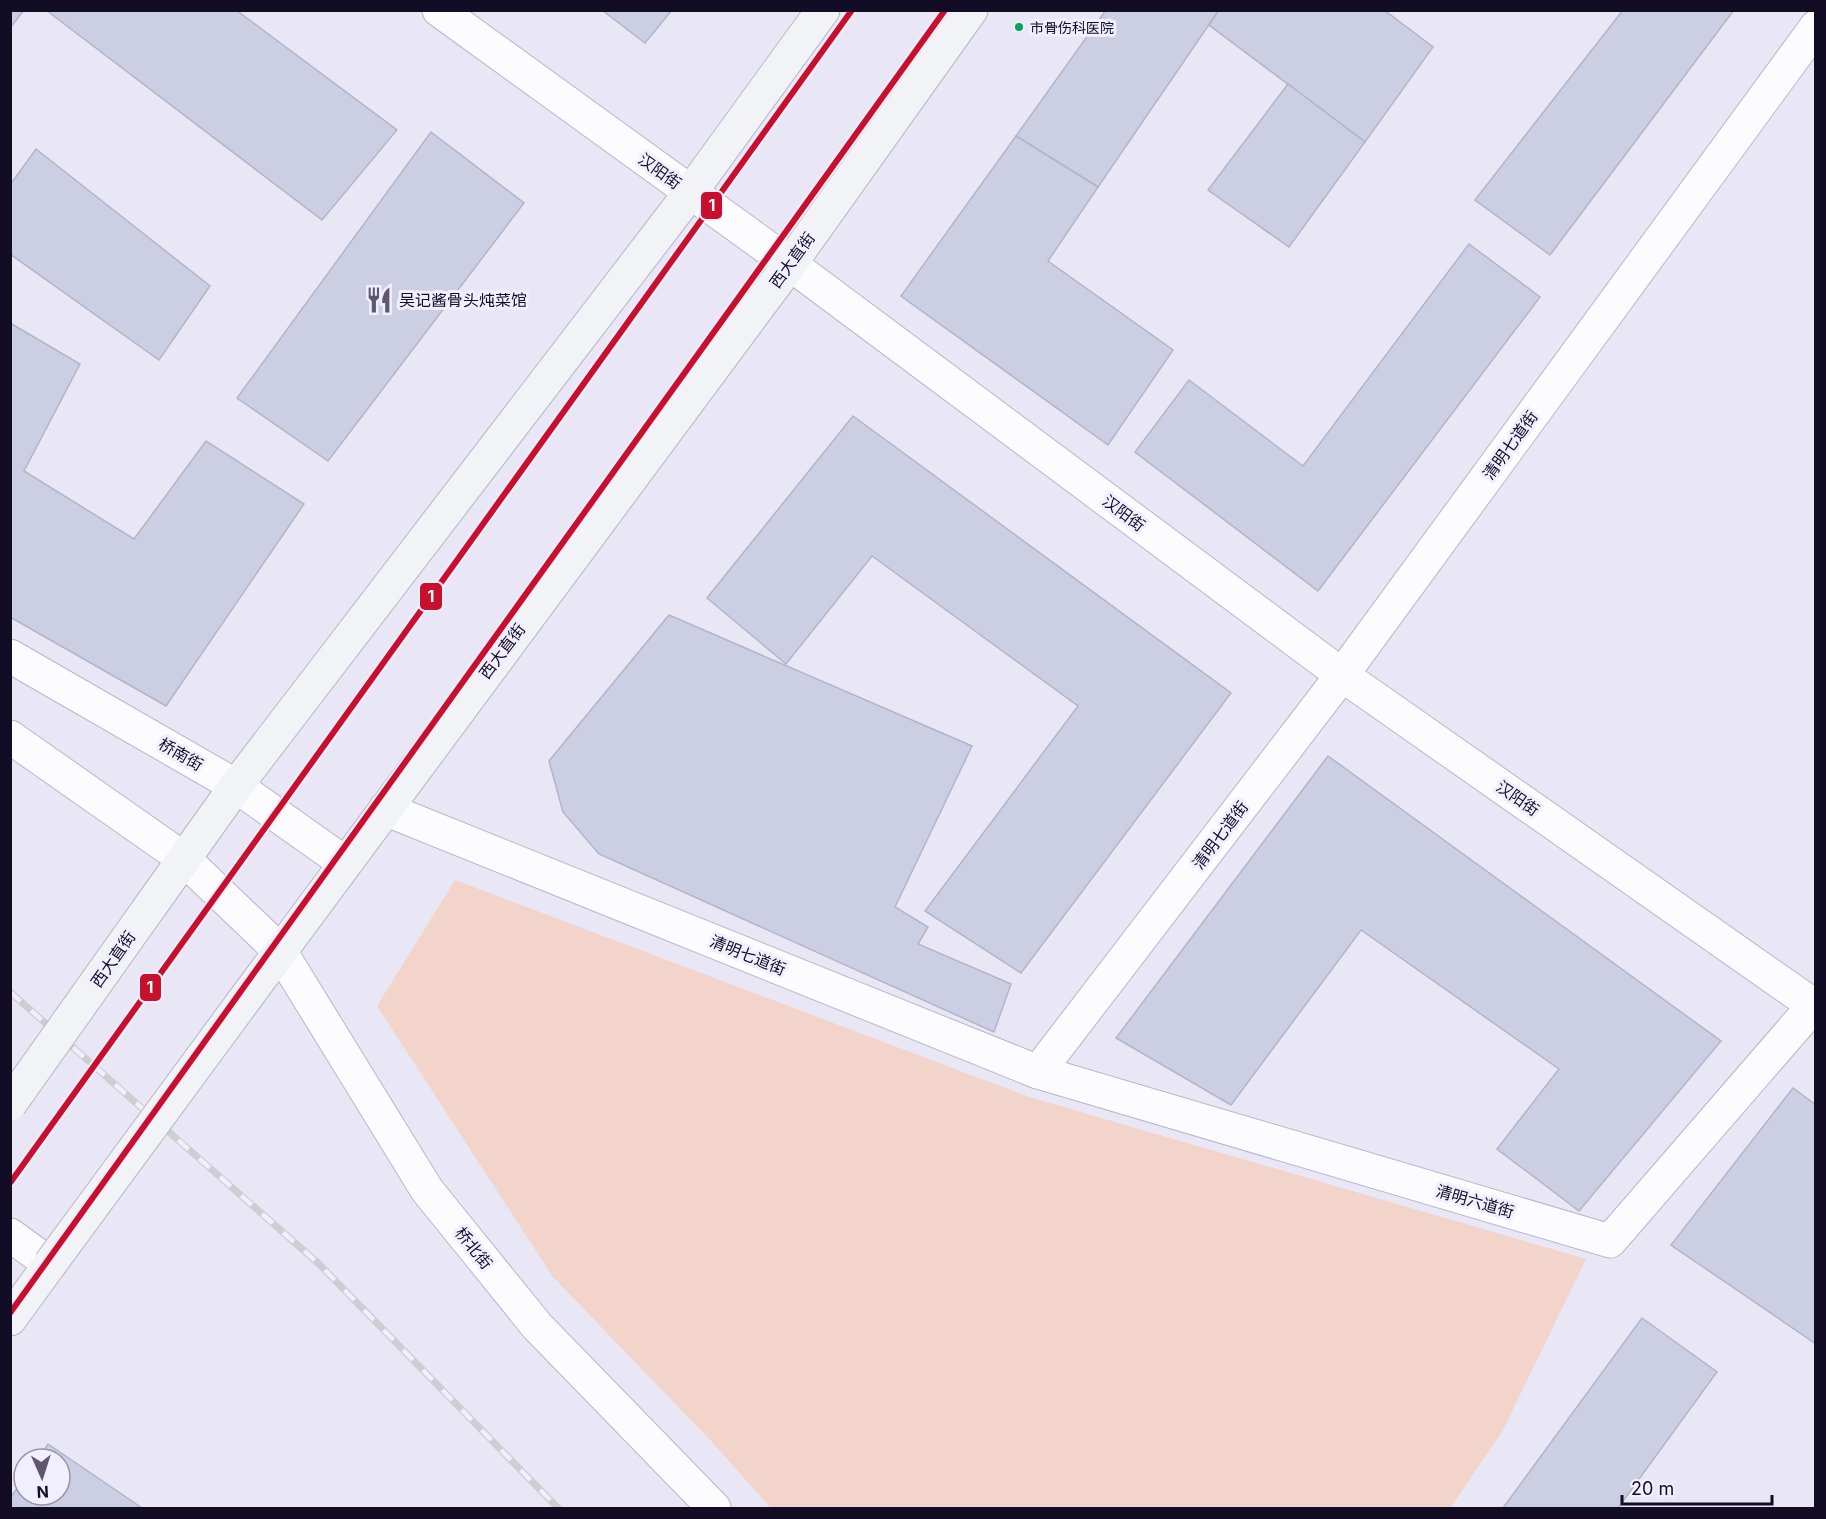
<svg xmlns="http://www.w3.org/2000/svg" width="1826" height="1519" font-family="Inter,'Noto Sans SC',sans-serif">
  <rect width="100%" height="100%" fill="#e9e6f6"/>
  <path fill="#f3d4cb" d="M455 880 1029 1097 1586 1259 1502 1432 1450 1508H771L711 1441 553 1277 377 1006Z"/>
  <g fill="#cccee3" stroke="#b3b4c8" stroke-width="1.5">
    <path d="M10 10H24L10 28Z"/>
    <path d="M46 10H236L397 130 322 220Z"/>
    <path d="M602 10H672L645 43Z"/>
    <path d="M1106 10H1219L1098 187 1016 136Z"/>
    <path d="M1219 10H1384L1433 47 1365 142 1209 25Z"/>
    <path d="M1623 10H1734L1550 255 1475 200Z"/>
    <path d="M1288 84 1365 142 1289 247 1208 190Z"/>
    <path d="M431 132 524 203 328 461 237 398Z"/>
    <path d="M1016 136 1098 187 1048 261 1173 350 1108 445 901 296Z"/>
    <path d="M36 149 210 286 159 360 10 254V185Z"/>
    <path d="M1469 244 1540 297 1318 591 1135 452 1189 380 1303 466Z"/>
    <path d="M10 323 80 364 24 471 134 539 206 441 304 504 166 706 10 617Z"/>
    <path d="M853 416 1231 693 1021 973 925 911 1078 706 872 556 786 664 707 598Z"/>
    <path d="M669 615 972 746 895 907 928 927 918 944 1011 984 994 1032 599 854 563 812 549 761Z"/>
    <path d="M1328 756 1721 1041 1579 1211 1497 1149 1559 1069 1361 930 1231 1105 1116 1038Z"/>
    <path d="M1793 1088 1816 1105V1344L1671 1245Z"/>
    <path d="M1642 1318 1717 1372 1618 1508H1503Z"/>
    <path d="M48 1444 142 1508H10V1498L24 1479V1495H60V1459H38Z"/>
  </g>
  <g fill="none" stroke-linecap="round" stroke-linejoin="round">
    <g stroke="#bab6ca" stroke-width="35">
      <g id="secondary">
        <path d="M439 10 790 264 1342 675 1816 1007"/>
        <path d="M10 656 236 786 345 863"/>
        <path d="M10 737 184 859 280 951 427 1190 537 1326 714 1508"/>
        <path d="M385 809 1038 1072 1342 675 1816 27"/>
        <path d="M1038 1072 1610 1241 1816 1003"/>
        <path d="M10 1235 50 1264"/>
      </g>
    </g>
    <g stroke="#b4b8c4" stroke-width="35">
      <g id="primary">
        <path d="M149 908 236 786 690 193 823 10"/>
        <path d="M242 1003 790 264 971 10"/>
        <path d="M10 1319 50 1264"/>
      </g>
    </g>
    <use href="#secondary" stroke="#fcfbfe" stroke-width="33"/>
    <use href="#primary" stroke="#f1f3f7" stroke-width="33"/>
    <g stroke="#cecdd2" stroke-width="7">
      <path id="rail" d="M10 992 319 1264 558 1508"/>
    </g>
    <use href="#rail" stroke="#f1effe" stroke-width="4.5" stroke-dasharray="14" stroke-linecap="butt"/>
    <g stroke="#b4b8c4" stroke-width="35" stroke-linecap="butt">
      <g id="primary-bridge">
        <path d="M10 1104 149 908"/>
        <path d="M50 1264 242 1003"/>
      </g>
    </g>
    <use href="#primary-bridge" stroke="#f1f3f7" stroke-width="33"/>
    <g stroke="#f1effe" stroke-width="10">
      <g id="metro-1">
        <path d="M10 1183 852 10"/>
        <path d="M10 1313 945 10"/>
      </g>
    </g>
    <use href="#metro-1" stroke="#c8102e" stroke-width="6"/>
  </g>
  <defs>
    <g id="restaurant-bare" transform="scale(2.07)"><path d="M-5-6h1v4h1v-4h1v4h1v-4h1v5L-1.5 .5V6h-2V.5L-5-1ZM5-6V6H3V1.5H1.5Q1.5-4 5-6Z" fill="#5d586e" stroke="#f1effe" stroke-width="2.5" paint-order="stroke"/></g>
  </defs>
  <g fill-rule="evenodd">
    <use href="#restaurant-bare" x="379" y="300"/>
  </g>
  <circle fill="#00a651" stroke="#f1effe" stroke-width="2" cx="1019" cy="27" r="5"/>
  <g text-anchor="middle" dominant-baseline="central" stroke-width="6" stroke-linejoin="round" paint-order="stroke">
    <g font-size="14" fill="#120c25" stroke="#f1effe" text-anchor="start">
      <text x="1030" y="27">市骨伤科医院</text>
    </g>
    <g font-size="16" fill="#120c25" stroke="#f1effe">
      <text transform="translate(660 171) rotate(36)">汉阳街</text>
      <text transform="translate(792 260) rotate(-54)">西大直街</text>
      <text transform="translate(1510 445) rotate(-54)">清明七道街</text>
      <text transform="translate(1124 513) rotate(37)">汉阳街</text>
      <text transform="translate(502 651) rotate(-53)">西大直街</text>
      <text transform="translate(181 754) rotate(30)">桥南街</text>
      <text transform="translate(1518 798) rotate(35)">汉阳街</text>
      <text transform="translate(1220 835) rotate(-53)">清明七道街</text>
      <text transform="translate(748 955) rotate(22)">清明七道街</text>
      <text transform="translate(113 959) rotate(-55)">西大直街</text>
      <text transform="translate(1475 1201) rotate(16)">清明六道街</text>
      <text transform="translate(474 1248) rotate(51)">桥北街</text>
    </g>
    <g font-size="16" fill="#120c25" stroke="#f1effe" text-anchor="start">
      <text x="399" y="300">吴记酱骨头炖菜馆</text>
    </g>
  </g>
  <g stroke="#f1effe" stroke-width="2">
    <rect x="700" y="191" width="23" height="29" rx="6" fill="#c8102e"/>
    <rect x="419" y="582" width="24" height="29" rx="6" fill="#c8102e"/>
    <rect x="139" y="973" width="23" height="29" rx="6" fill="#c8102e"/>
  </g>
  <g font-size="16" text-anchor="middle" font-weight="bold" fill="#fff">
    <text x="712" y="211">1</text>
    <text x="431" y="602">1</text>
    <text x="150" y="993">1</text>
  </g>
  <rect width="1826" height="1519" fill="none" stroke="#120c25" stroke-width="24"/>
  <g transform="translate(42 1477) rotate(177)"><circle r="28" fill="#f1effe" stroke="#9894a7" stroke-width="1.5"/>
  <path d="M0-4.5L10 22L0 15L-10 22Z" fill="#5d586e"/>
  <text y="-9" font-size="16" font-weight="bold" text-anchor="middle" fill="#120c25">N</text>
  </g>
  <path d="M1622 1495v9h150v-9" fill="none" stroke="#120c25" stroke-width="3"/>
  <text x="1631" y="1495" font-size="18" fill="#120c25" stroke="#f1effe" stroke-width="4.5" paint-order="stroke">20 m</text>
</svg>
